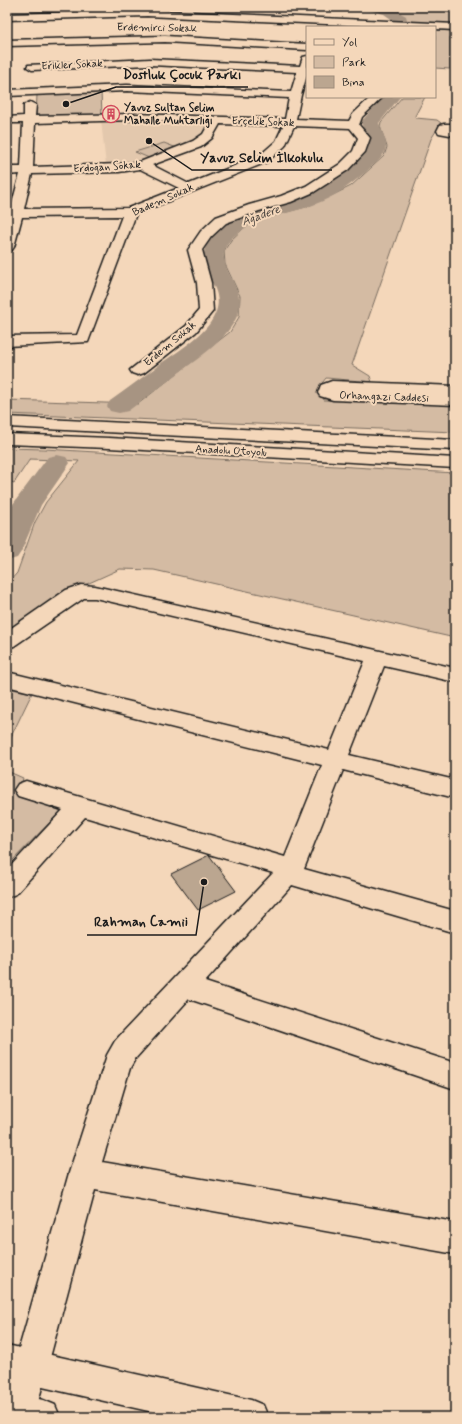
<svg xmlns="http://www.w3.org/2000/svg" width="462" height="1424" font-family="Mynerve,sans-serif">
  <rect width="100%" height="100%" fill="#f4d7ba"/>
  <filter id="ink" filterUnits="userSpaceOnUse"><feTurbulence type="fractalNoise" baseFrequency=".025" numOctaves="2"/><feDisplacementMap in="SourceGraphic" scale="8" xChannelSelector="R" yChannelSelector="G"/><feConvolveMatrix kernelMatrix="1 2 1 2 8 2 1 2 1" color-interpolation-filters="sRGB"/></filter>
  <g filter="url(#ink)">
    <g fill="#e3c8ad">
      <path d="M144 7H252L251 14 149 10Z"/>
      <path d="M101 120H141L208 123 199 138 190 144 130 165 106 166Z"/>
    </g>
    <g fill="#d4bba3" stroke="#786c60">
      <path d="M385 7H455V24L408 22 397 10Z"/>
      <path d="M435 30 455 31V36L450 37V69L435 68Z"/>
      <path d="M101 91 102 116 36 118 37 94Z"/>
      <path d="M402 97H425L415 116 416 118 437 120 441 123 431 139 352 365 370 376 372 382 326 378 319 387 324 400 455 405V432L7 414V400L138 404 230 332 239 317 240 296 225 264 224 251 231 240 246 226 264 218 306 207 331 196 351 186 384 156 387 147 380 126 381 122Z"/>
      <path d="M164 143 177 148 149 158 135 152Z"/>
      <path d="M7 448 45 449 455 473V638L154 570 120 569 78 588 7 636V584L17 573 35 522 46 502 79 461 30 459 14 483 7 480Z"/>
      <path d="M7 688 32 693 7 745Z"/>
      <path d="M7 771 23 778 19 795 61 811 7 866Z"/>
    </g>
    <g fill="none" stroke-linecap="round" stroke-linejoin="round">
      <g fill="#a79482" fill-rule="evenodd">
        <path d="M367 7H390L406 16 409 27H395L394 21 384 14 369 10Z"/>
        <path d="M383 97H400L379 123C381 130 386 138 386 146 386 155 377 162 371 167 354 183 335 197 313 205 289 214 261 216 239 232 200 261 250 283 238 314 227 341 198 358 176 375 160 387 144 399 128 411L119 413 110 411 107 406 110 401C127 389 143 377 159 365 177 351 206 336 215 314 230 281 179 267 219 229 236 212 261 208 283 202 313 194 348 176 367 151L368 142 361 122Z"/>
        <path d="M57 455 66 457 70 463 41 505 21 552 17 558 7 561V519L13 504 48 457Z"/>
      </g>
    </g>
    <path fill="#bba690" stroke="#1c1c1c" d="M209 855 236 891 198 910 171 874Z"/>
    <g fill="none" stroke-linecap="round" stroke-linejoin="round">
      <g stroke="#1c1c1c" stroke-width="3">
        <g id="minor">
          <path d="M147 10 455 24V30L435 29V27H391L147 16 7 20V14Z"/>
          <path d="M165 36 307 44V50L165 42 7 46V40Z"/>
          <path d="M307 56V75L301 95 296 119 349 121 353 114 371 97H383L362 117 359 125 370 138 365 152 348 170 314 192 291 202 259 211 226 223 211 237 202 250 211 283 213 311 196 332 144 373 138 375 132 373 130 370 186 326 199 310 197 283 188 250 201 231 216 217 249 205 281 196 306 186 340 164 353 151 358 138 350 128 294 126 285 146 267 162 136 214 88 342 7 346V336L77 335 122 216 22 217 14 247 12 250 7 251V222L20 174 7 175V167H21L23 123H7V117L24 116V105L30 102 36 105 35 116 134 114 285 119 289 98 127 91 7 96V90L127 85 291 92 297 72 150 65 32 70 27 67 28 65 150 59 300 66 303 57ZM134 120 209 123 203 134 193 141 140 162 119 164 33 167 35 123ZM220 124 283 126 276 141 259 156 189 184 152 165 201 147 212 138ZM140 169 179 188 128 208 24 209 32 174 119 172Z"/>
          <path d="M332 381 455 386V405L333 400 320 396 318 393 321 385Z"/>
          <path d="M81 585 95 586 455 668V682L384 666 349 755 455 780V798L343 770 304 869 455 911V933L292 885 205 982 455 1063V1089L189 999 135 1059 130 1068 102 1162 455 1222V1254L95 1190 34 1417H7V1391L69 1173 107 1055 115 1041 123 1032 273 873 85 817 16 894 7 897V870L63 810 18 796 14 790 18 784 26 781 285 857 322 765 7 686V672L329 750 365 661 95 598H84L14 646 7 648V631L66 590Z"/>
        </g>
      </g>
      <g stroke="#1c1c1c" stroke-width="3">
        <g id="major">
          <path d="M444 124H455V136L439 133 437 131 440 125Z"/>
          <path d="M7 1345 251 1400 263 1405 268 1417H175L7 1379Z"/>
          <path d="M7 1392 43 1400 55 1405 60 1417H7Z"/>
        </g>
      </g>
      <g stroke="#1c1c1c" stroke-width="3">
        <g id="highway">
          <path d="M7 417 455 440V450L7 427Z"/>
          <path d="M7 434 109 438 455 458V468L109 448 7 444Z"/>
        </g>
      </g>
      <use href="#minor" fill="#f4d7ba" fill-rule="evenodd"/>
      <use href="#major" fill="#f4d7ba" fill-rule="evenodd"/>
      <use href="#highway" fill="#f4d7ba" fill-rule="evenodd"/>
    </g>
  </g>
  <defs>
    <g id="building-ring" transform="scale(0.9)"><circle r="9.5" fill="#f4d7ba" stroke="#d1495b" stroke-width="1.5"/><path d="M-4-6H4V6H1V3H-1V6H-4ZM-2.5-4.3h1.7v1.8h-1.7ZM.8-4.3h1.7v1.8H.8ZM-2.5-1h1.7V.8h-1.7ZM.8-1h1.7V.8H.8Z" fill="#d1495b"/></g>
  </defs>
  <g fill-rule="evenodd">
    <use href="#building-ring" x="111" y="114"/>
  </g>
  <g text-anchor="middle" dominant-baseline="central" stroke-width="4" stroke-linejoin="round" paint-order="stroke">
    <g font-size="11" fill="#1c1c1c" stroke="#f4d7ba">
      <text transform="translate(157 28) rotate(1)">Erdemirci Sokak</text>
      <text transform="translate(72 65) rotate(-3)">Erikler Sokak</text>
      <text transform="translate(263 122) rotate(2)">Erçelik Sokak</text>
      <text transform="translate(107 167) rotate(-4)">Erdoğan Sokak</text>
      <text transform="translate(163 200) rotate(-24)">Badem Sokak</text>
      <text transform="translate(170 344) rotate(-40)">Erdem Sokak</text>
      <text transform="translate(384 397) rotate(2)">Orhangazi Caddesi</text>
      <text transform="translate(231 451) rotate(3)">Anadolu Otoyolu</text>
    </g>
    <g font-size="11" font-weight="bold" fill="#1c1c1c" stroke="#f4d7ba" text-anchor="start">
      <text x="124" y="108">Yavuz Sultan Selim<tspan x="124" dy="13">Mahalle Muhtarlığı</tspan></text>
    </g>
    <g font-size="12" font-style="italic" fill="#4d4640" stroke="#f4d7ba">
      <text transform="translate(261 216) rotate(-20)">Ağadere</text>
    </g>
  </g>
  <path fill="none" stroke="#1c1c1c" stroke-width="1.5" d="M66 104L116 87H248M149 141L192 170H332M204 882L196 935H87"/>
  <g fill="#1c1c1c" stroke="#f4d7ba" stroke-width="1.5">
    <circle cx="66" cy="104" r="4"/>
    <circle cx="149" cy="141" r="4"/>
    <circle cx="204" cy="882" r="4"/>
  </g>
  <g font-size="14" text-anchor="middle" font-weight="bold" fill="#1c1c1c" stroke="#f4d7ba" stroke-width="4" stroke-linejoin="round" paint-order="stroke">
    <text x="182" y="79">Dostluk Çocuk Parkı</text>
    <text x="262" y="162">Yavuz Selim İlkokulu</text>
    <text x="141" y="926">Rahman Camii</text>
  </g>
  <rect width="462" height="1424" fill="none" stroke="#f4d7ba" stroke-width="24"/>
  <rect x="12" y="12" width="438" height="1400" fill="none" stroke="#1c1c1c" stroke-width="1.5" filter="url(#ink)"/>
  <rect x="306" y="26" width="130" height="72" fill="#f4d7ba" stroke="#9e8c7b"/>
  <rect x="314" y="39" width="20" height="6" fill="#f4d7ba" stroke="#9e8c7b"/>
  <text x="342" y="46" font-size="12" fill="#1c1c1c">Yol</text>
  <rect x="314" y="56" width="20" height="12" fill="#d4bba3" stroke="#9e8c7b"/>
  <text x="342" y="66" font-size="12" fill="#1c1c1c">Park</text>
  <rect x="314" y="76" width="20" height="12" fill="#bba690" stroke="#9e8c7b"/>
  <text x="342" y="86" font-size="12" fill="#1c1c1c">Bina</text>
</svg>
